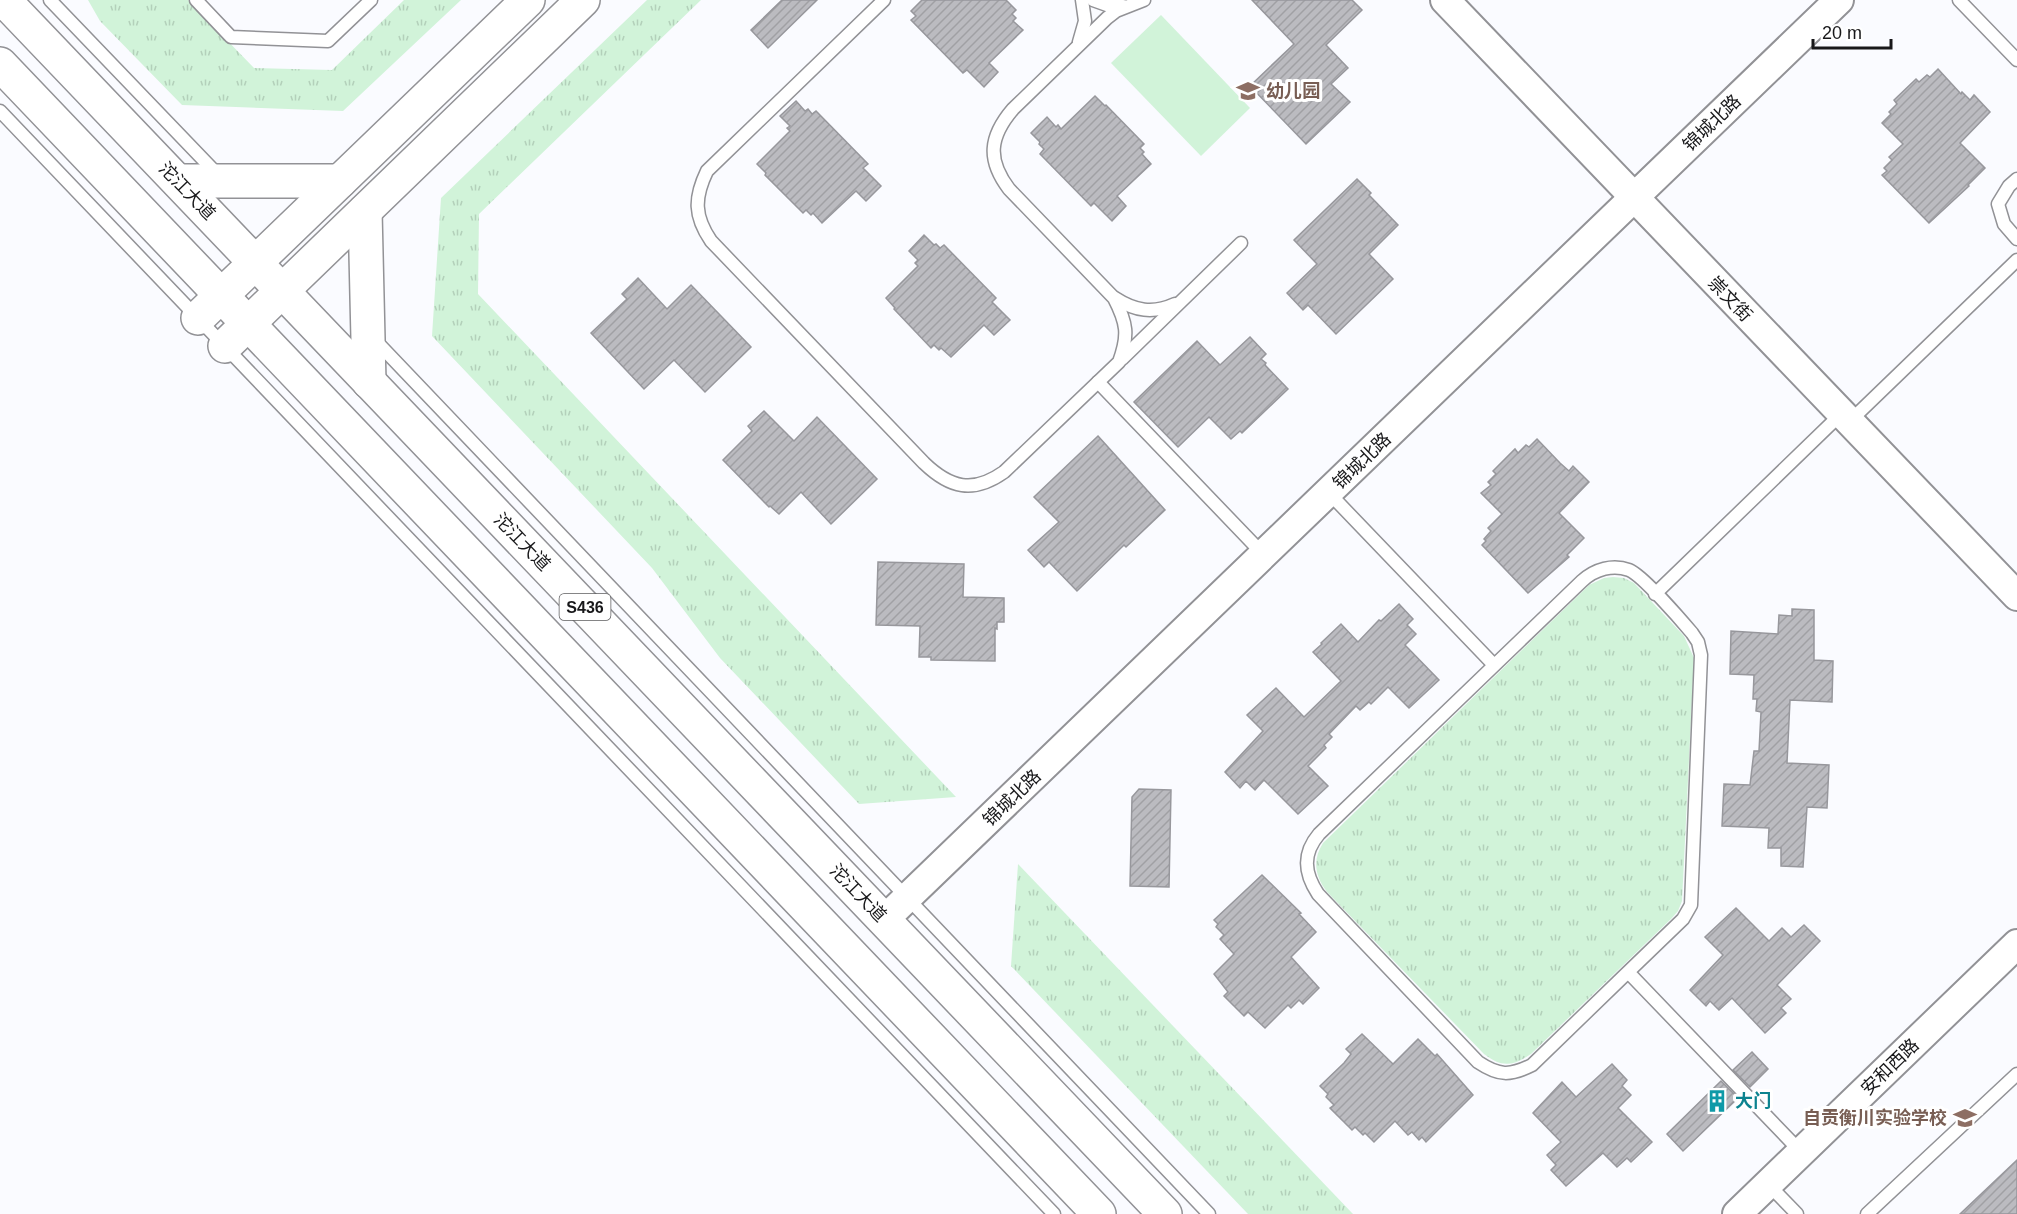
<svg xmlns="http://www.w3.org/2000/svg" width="2017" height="1214" font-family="Helvetica,'Noto Sans SC',sans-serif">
  <defs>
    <pattern id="grass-tufts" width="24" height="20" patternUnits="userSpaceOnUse" patternTransform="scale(1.5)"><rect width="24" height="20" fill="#d1f3d9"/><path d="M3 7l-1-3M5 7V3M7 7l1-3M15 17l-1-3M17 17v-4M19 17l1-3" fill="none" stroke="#b3d0ba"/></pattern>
    <pattern id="building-hatch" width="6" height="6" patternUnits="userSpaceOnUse" patternTransform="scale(1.5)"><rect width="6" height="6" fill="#bbbbc0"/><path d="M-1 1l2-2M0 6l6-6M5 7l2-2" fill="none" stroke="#a0a0a4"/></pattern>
  </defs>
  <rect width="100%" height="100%" fill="#fafbff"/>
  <g fill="url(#grass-tufts)">
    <path d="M88 0H188L254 68 332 70 404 0H461L343 111 182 105 100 21Z"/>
    <path d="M647 0H701L479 214 478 294 956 797 859 804 720 658 652 568 432 336 441 198Z"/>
    <path d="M1613 577 1624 578 1634 583 1684 636 1694 658 1682 901 1678 911 1671 919 1531 1054C1513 1066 1502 1068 1484 1054L1327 892C1315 876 1312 860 1323 843L1589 585 1604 578Z"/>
    <path d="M1018 864 1353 1214H1248L1011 966Z"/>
  </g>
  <path fill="#d1f3d9" d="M1161 15 1250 108 1201 156 1111 63Z"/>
  <g fill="url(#building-hatch)" stroke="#97979c" stroke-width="1.5">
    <path d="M782 0H817L768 48 751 30Z"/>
    <path d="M922 0H1006L1016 10 1012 14 1016 18 1013 21 1023 30 989 63 998 72 984 87 967 70 963 73 911 20 916 16 911 11Z"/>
    <path d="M1252 0H1352L1362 10 1326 45 1348 68 1331 84 1350 102 1306 144 1250 86 1294 44Z"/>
    <path d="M1938 69 1961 94 1962 92 1970 100 1974 95 1990 112 1960 143 1985 168 1968 185 1969 186 1929 223 1882 175 1887 171 1884 168 1892 160 1889 157 1903 144 1882 123 1891 114 1889 112 1897 104 1894 100 1916 79 1919 82 1927 75 1930 77Z"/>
    <path d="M1095 96 1105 106 1106 105 1144 144 1140 148 1144 152 1142 154 1151 164 1117 196 1126 206 1112 221 1094 203 1091 206 1040 154 1044 149 1039 144 1040 142 1031 133 1047 117 1056 127 1058 125 1061 129Z"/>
    <path d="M796 101 805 111 808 109 812 114 816 111 868 164 863 168 881 186 866 201 856 191 822 223 813 213 811 215 806 210 803 213 765 175 766 173 757 164 790 131 787 128 790 126 780 116Z"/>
    <path d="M1357 179 1371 193 1369 195 1398 225 1369 254 1393 279 1336 334 1308 305 1303 310 1287 293 1317 264 1294 240Z"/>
    <path d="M924 235 934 245 936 244 940 248 944 245 996 298 992 302 1010 320 994 335 984 325 951 357 941 348 939 350 934 345 931 348 894 309 895 308 886 298 918 266 915 263 918 260 909 251Z"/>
    <path d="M638 278 667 309 691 285 751 347 705 392 674 360 644 389 591 333 627 299 622 294Z"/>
    <path d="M1250 337 1266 354 1261 359 1266 363 1265 365 1288 389 1242 433 1240 431 1231 439 1209 417 1178 447 1134 402 1197 341 1220 365Z"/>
    <path d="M764 411 794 441 817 417 877 479 831 524 801 492 779 514 770 506 769 507 723 460 752 431 748 426Z"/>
    <path d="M1098 436 1165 510 1126 547 1124 545 1077 591 1049 562 1044 567 1028 550 1059 522 1034 497Z"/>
    <path d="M1537 439 1560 463 1569 471 1573 466 1589 482 1559 513 1584 538 1567 555 1569 557 1528 593 1482 545 1486 541 1484 539 1491 531 1488 528 1502 514 1481 493 1491 485 1488 482 1496 474 1493 471 1515 449 1518 453 1526 445 1529 447Z"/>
    <path d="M878 562 964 564 963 597 1004 598V622H997V629L995 628V661L931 660V657H919L920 626 876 625Z"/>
    <path d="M1399 604 1413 619 1407 625 1416 634 1405 645 1439 680 1409 708 1388 687 1371 704 1369 702 1360 710 1356 706 1329 734 1332 737 1324 745 1326 748 1308 766 1328 786 1298 814 1264 780 1255 790 1246 781 1240 788 1225 772 1263 731 1247 715 1276 688 1304 717 1341 681 1313 652 1322 644 1321 643 1341 624 1358 642 1379 620 1381 621Z"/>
    <path d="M1792 609 1814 610V660L1833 661 1832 702 1790 700 1787 763 1829 765 1827 808 1807 807 1803 867 1781 866V848H1768L1769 828 1722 826 1724 784 1750 785 1754 751H1759L1761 712 1756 711 1757 699H1753L1754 675 1730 674 1731 631 1778 634 1779 615 1792 616Z"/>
    <path d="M1139 789 1171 790 1169 887 1130 886 1132 797Z"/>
    <path d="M1262 875 1301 913 1299 914 1316 932 1291 957 1319 988 1303 1004 1299 1000 1291 1008 1288 1005 1265 1028 1248 1012 1244 1016 1224 996 1228 992 1214 974 1234 954 1220 939 1224 935 1216 927 1218 924 1214 920Z"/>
    <path d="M1736 908 1769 941 1782 928 1791 937 1804 925 1820 941 1777 985 1791 999 1781 1008 1786 1013 1765 1033 1732 998 1719 1010 1710 1001 1706 1006 1690 990 1723 955 1705 937Z"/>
    <path d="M1362 1034 1393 1064 1418 1039 1435 1056 1437 1054 1473 1095 1426 1142 1422 1137 1419 1140 1412 1132 1408 1135 1395 1121 1374 1142 1365 1133 1363 1135 1355 1127 1352 1130 1330 1108 1334 1105 1326 1097 1328 1094 1320 1086 1344 1063 1351 1054 1346 1049Z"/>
    <path d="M1752 1052 1768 1069 1750 1087 1733 1070Z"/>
    <path d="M1612 1064 1627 1080 1622 1086 1631 1095 1618 1108 1652 1142 1631 1162 1627 1158 1617 1167 1603 1153 1566 1186 1551 1170 1556 1165 1547 1155 1561 1142 1533 1113 1562 1082 1576 1097Z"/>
    <path d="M1721 1081 1738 1098 1683 1151 1667 1134Z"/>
    <path d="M2017 1160V1214H1960Z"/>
  </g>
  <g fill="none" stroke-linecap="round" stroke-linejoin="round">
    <g stroke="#929296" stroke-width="15">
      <g id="service">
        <path d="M50 0 219 176"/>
        <path d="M196 0 231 37 328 41 371 0"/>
        <path d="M884 0 707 171C694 198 694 216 711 241L924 463C950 488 973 494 1004 472L1119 362C1129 335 1127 323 1114 298L1009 189C987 160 989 137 1013 109L1107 18 1116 11 1144 0"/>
        <path d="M1093 0 1107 5 1123 6"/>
        <path d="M1959 0 2017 60"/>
        <path d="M1079 42 1085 21 1082 0"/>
        <path d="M0 111 1054 1214"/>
        <path d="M2017 179 2009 186 1998 204 2004 224 2017 239"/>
        <path d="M1115 298C1135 311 1153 314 1175 304"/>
        <path d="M373 338 1209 1214"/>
        <path d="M1122 359 1241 243"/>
        <path d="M1098 382 1263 554"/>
        <path d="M1849 422 2017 260"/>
        <path d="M1329 493 1494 665"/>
        <path d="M1655 594 1841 414"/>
        <path d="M1628 972 1683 919 1691 905 1701 655 1698 642 1692 633C1681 620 1642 575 1629 570 1613 564 1595 569 1582 581L1319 834C1302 854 1304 873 1318 894L1478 1062C1499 1076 1510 1076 1532 1065L1628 972 1801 1152"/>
        <path d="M1768 1184 1797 1214"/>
        <path d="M1867 1214 2017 1074"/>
      </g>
    </g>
    <g stroke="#929296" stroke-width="32">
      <g id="tertiary">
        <path d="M1445 0 2017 596"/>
        <path d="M884 920 1839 0"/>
        <path d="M1737 1214 2017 944"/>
      </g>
    </g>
    <g stroke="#929296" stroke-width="36">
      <g id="secondary">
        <path d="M178 181H340"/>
        <path d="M365 211 369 382"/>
        <path d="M198 318 528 0"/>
        <path d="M225 346 583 0"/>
      </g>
    </g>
    <g stroke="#929296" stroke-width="36">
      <g id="trunk">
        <path d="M4 0 1165 1214"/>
        <path d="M0 64 1099 1214"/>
      </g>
    </g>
    <use href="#service" stroke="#fff" stroke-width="12"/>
    <use href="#tertiary" stroke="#fff" stroke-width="28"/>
    <use href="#secondary" stroke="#fff" stroke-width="33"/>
    <use href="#trunk" stroke="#fff" stroke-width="33"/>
  </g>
  <defs>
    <g id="school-bare" transform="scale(1.8)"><path d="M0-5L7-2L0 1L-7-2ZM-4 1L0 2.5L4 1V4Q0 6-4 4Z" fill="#8d6e63" stroke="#fff" stroke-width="2.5" paint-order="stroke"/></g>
    <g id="building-bare" transform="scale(1.8)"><path d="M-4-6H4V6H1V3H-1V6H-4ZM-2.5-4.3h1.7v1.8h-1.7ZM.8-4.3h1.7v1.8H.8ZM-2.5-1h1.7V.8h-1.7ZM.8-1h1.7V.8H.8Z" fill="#0f9aa8" stroke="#fff" stroke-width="2.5" paint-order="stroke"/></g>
  </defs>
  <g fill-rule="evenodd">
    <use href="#school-bare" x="1248" y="91"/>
    <use href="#building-bare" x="1717" y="1101"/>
    <use href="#school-bare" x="1965" y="1118"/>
  </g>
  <g text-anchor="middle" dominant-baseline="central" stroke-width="6" stroke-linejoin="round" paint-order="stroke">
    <rect fill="#fff" stroke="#5d5d5f" stroke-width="1.5" x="559.5" y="594" width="51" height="26" rx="4.5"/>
    <g font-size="16" font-weight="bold" fill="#18181a">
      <text x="585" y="607">S436</text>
    </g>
    <g font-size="18" font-weight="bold" fill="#785e54" stroke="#fff" text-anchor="start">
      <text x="1266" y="91">幼儿园</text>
      <text x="1947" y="1118" text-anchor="end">自贡衡川实验学校</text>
    </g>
    <g font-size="18" fill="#18181a" stroke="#fff">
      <text transform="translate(1712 123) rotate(-44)">锦城北路</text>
      <text transform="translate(187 191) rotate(46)">沱江大道</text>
      <text transform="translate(1730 299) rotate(46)">崇文街</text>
      <text transform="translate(1362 461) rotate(-44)">锦城北路</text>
      <text transform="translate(522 542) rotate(46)">沱江大道</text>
      <text transform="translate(1012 798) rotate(-44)">锦城北路</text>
      <text transform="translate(858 893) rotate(46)">沱江大道</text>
      <text transform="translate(1890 1067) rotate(-44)">安和西路</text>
    </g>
    <g font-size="18" font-weight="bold" fill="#0d838f" stroke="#fff" text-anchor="start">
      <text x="1735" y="1101">大门</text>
    </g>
  </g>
  <path d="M1813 39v9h78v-9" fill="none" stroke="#18181a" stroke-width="3"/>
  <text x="1822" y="39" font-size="18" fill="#18181a" stroke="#ffffff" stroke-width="4.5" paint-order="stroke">20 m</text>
</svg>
